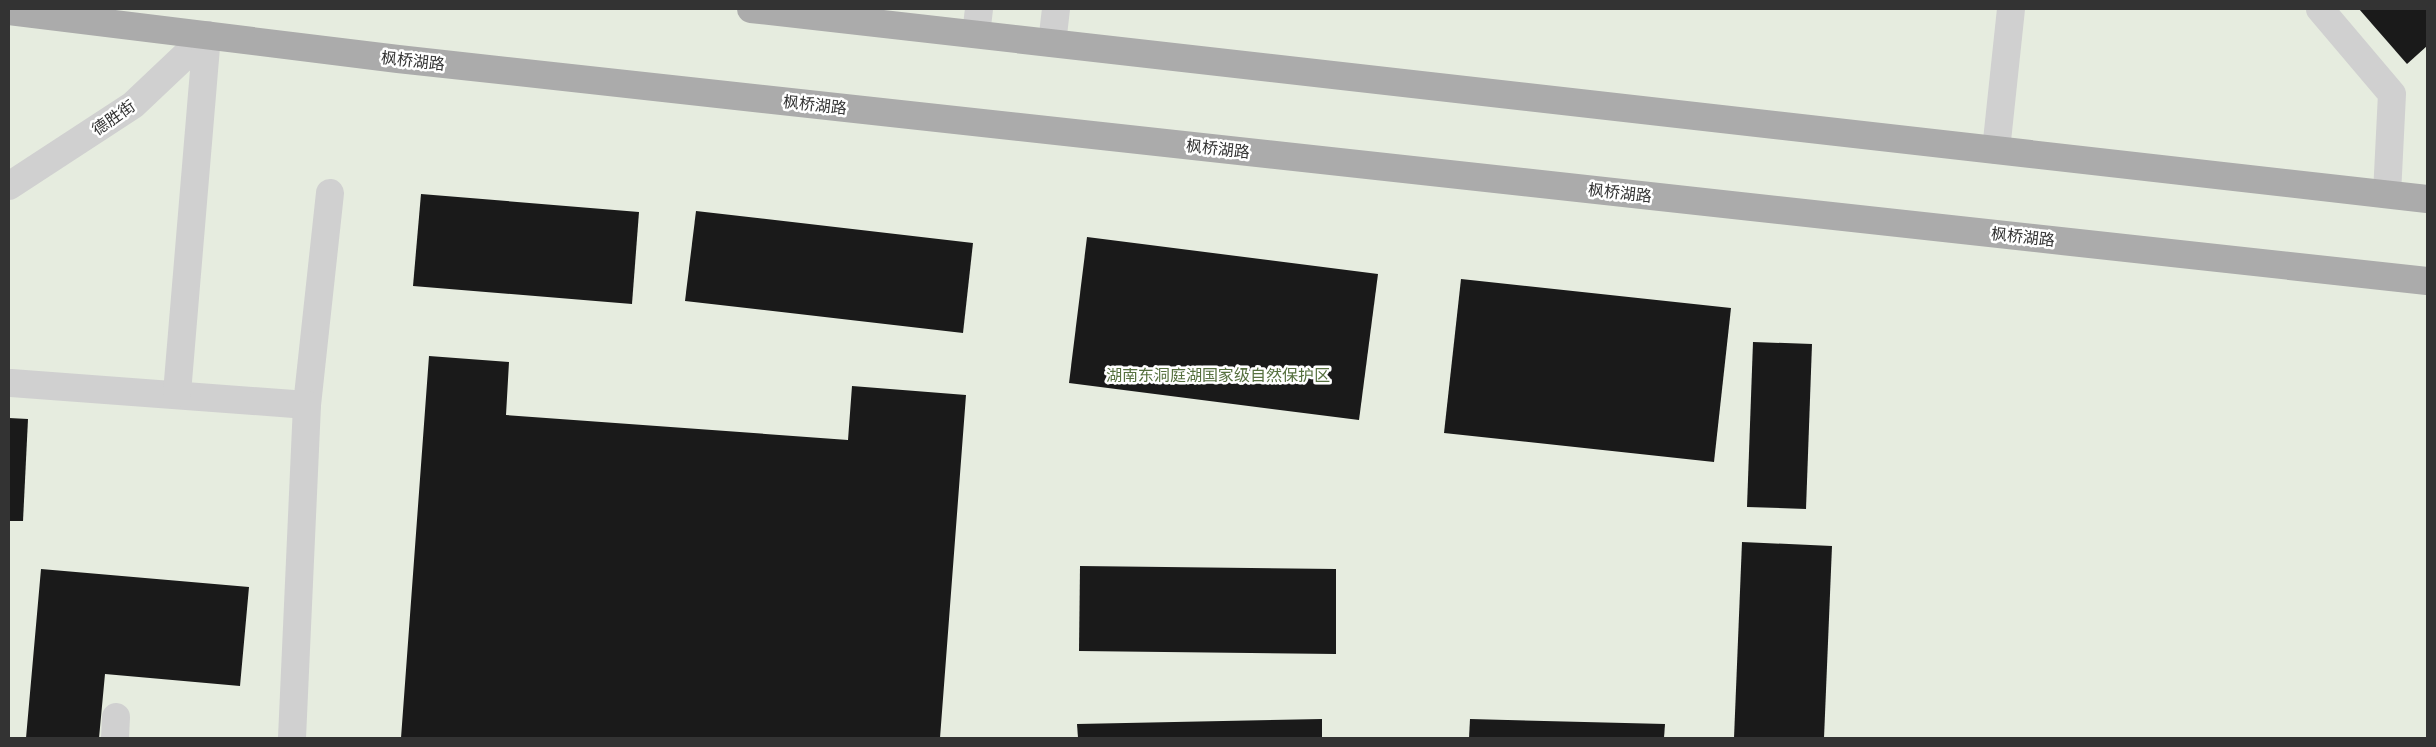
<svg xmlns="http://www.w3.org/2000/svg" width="2436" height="747" font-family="Barlow,'Noto Sans SC',sans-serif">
  <rect width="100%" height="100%" fill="#fff"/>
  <rect fill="#e6ecdf" x="9" y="9" width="2418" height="729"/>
  <g fill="#1a1a1a">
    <path d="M2359 9H2427V46L2407 64Z"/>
    <path d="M421 194 639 212 632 304 413 286Z"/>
    <path d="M696 211 973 243 963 333 685 301Z"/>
    <path d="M1087 237 1378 274 1359 420 1069 383Z"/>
    <path d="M1461 279 1731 308 1714 462 1444 433Z"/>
    <path d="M1753 342 1812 344 1806 509 1747 507Z"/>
    <path d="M429 356 509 362 506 415 848 440 852 386 966 395 940 738H401Z"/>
    <path d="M9 418 28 419 23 521H9Z"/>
    <path d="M1742 542 1832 546 1824 738H1734Z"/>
    <path d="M1080 566 1336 569V654L1079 651Z"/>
    <path d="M41 569 249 587 240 686 105 674 99 738H26Z"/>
    <path d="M1322 719V738H1078L1077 724Z"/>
    <path d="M1470 719 1665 724 1664 738H1469Z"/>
  </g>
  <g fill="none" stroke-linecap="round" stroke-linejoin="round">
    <g stroke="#d0d0d0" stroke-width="28">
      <path d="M2320 9 2392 94 2387 194"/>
      <path d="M976 34 979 9"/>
      <path d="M1052 43 1056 9"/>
      <path d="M1996 150 2011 9"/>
      <path d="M9 186 133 105 207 35"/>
      <path d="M11 383 307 405 330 193"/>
      <path d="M177 393 207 35"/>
      <path d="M115 738 116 717"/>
      <path d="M292 738 307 405"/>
    </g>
    <g stroke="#ababab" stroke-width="28">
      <path d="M751 9 2427 199"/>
      <path d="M9 11 398 59 2427 281"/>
    </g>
  </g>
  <g text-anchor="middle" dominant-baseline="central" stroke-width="5" stroke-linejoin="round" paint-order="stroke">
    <g font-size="16" fill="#333" stroke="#fff">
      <text transform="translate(413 60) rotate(6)">枫桥湖路</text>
      <text transform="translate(815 104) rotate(6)">枫桥湖路</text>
      <text transform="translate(113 117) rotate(-35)">德胜街</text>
      <text transform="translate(1218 148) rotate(6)">枫桥湖路</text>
      <text transform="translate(1620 192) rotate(6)">枫桥湖路</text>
      <text transform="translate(2023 236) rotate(6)">枫桥湖路</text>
    </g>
    <g font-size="16" fill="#56703f" stroke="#fff">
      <text x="1218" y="374">湖南东洞庭湖国家级自然保护区</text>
    </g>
  </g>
  <rect width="2436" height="747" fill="none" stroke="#333333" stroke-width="20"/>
</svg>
